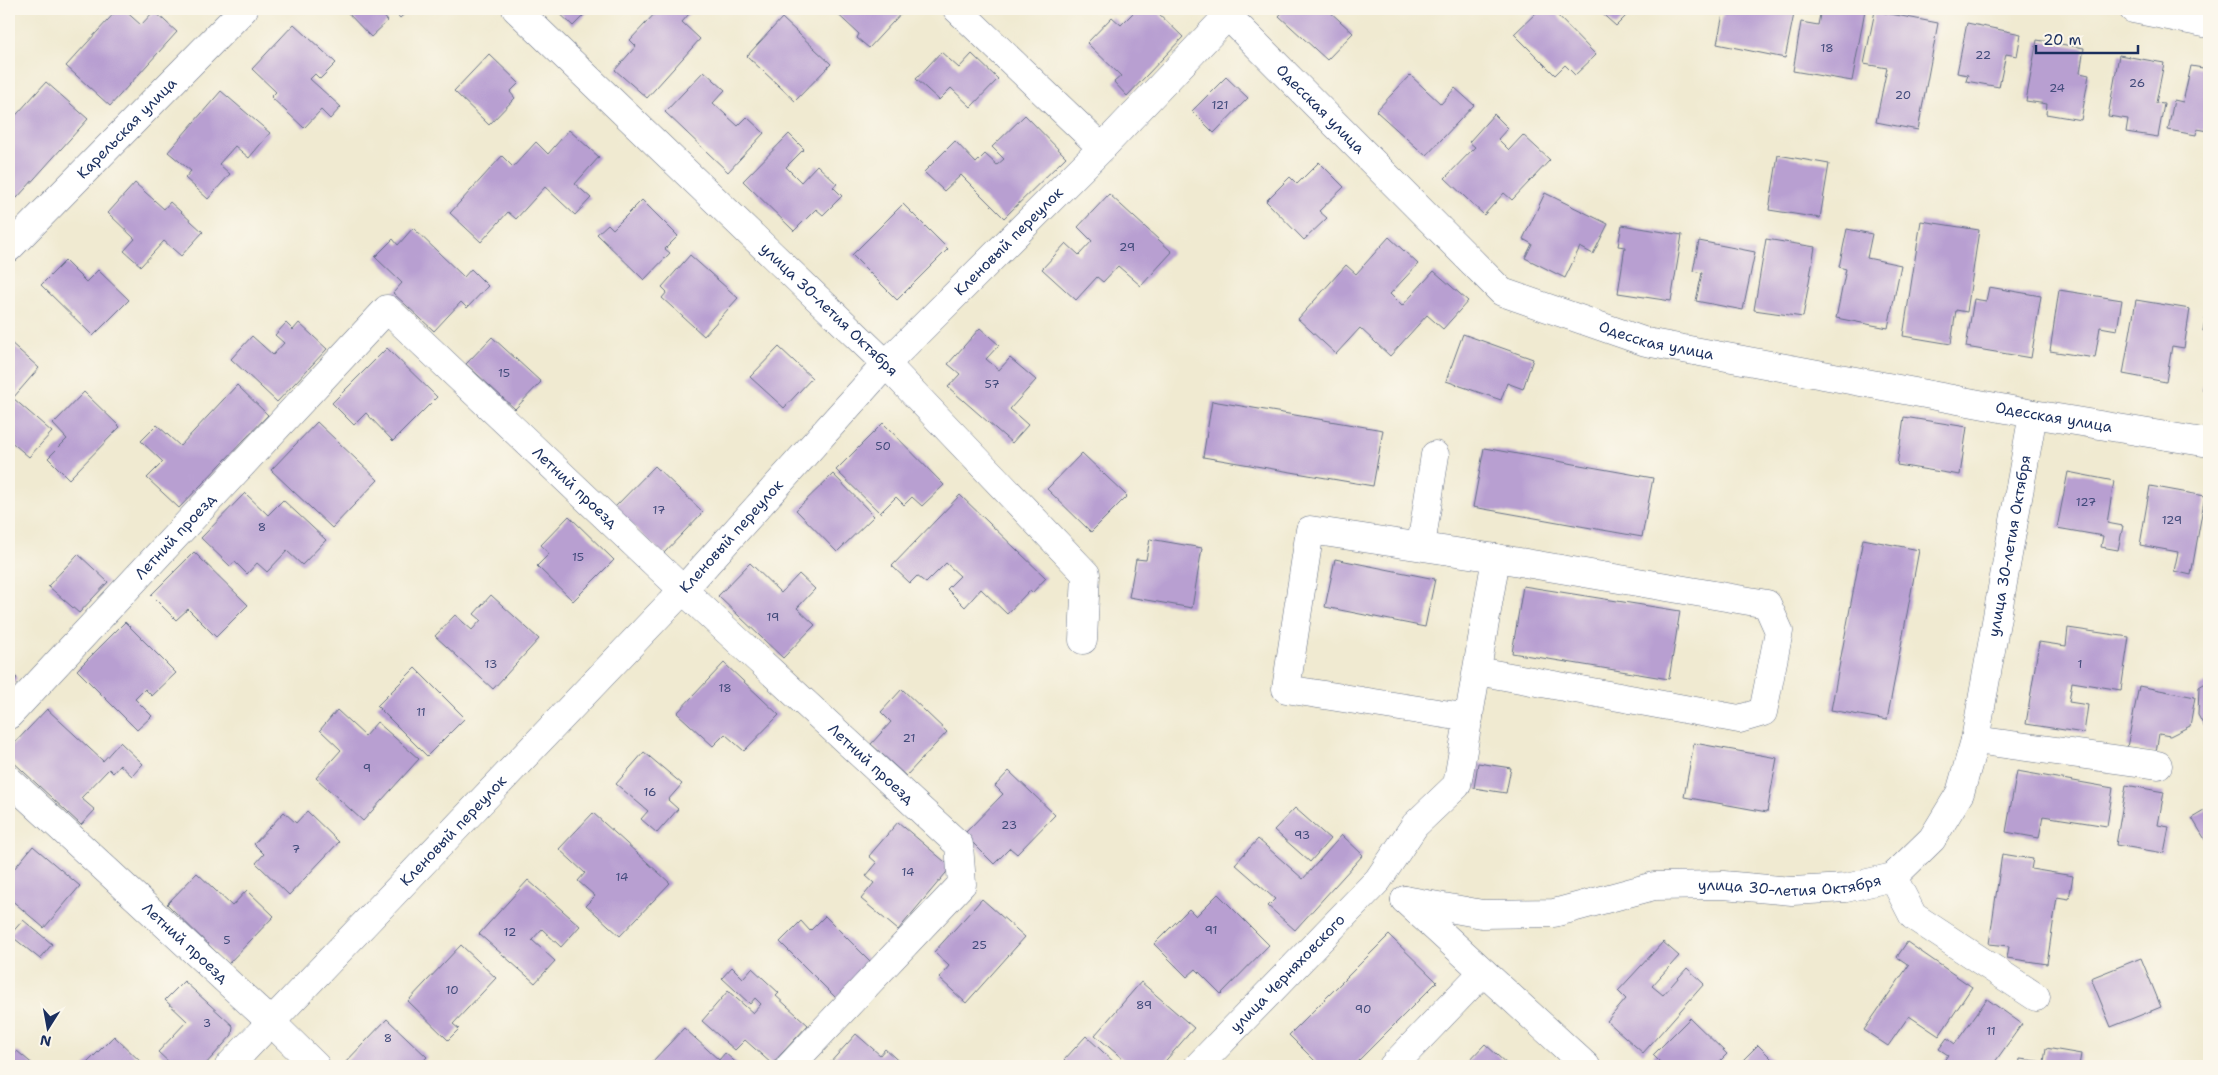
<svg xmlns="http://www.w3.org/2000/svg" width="2218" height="1075" font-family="'Shantell Sans',sans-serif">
  <rect width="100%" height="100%" fill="#fbf7ec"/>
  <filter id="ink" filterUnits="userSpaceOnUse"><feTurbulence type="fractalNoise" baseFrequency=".02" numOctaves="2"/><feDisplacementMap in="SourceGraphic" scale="10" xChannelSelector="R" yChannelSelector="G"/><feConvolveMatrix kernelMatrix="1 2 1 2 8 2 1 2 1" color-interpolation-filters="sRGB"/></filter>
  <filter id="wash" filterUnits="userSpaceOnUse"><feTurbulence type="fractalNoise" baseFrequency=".0096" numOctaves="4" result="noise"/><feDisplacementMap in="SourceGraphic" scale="20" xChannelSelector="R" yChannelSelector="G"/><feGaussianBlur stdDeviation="1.12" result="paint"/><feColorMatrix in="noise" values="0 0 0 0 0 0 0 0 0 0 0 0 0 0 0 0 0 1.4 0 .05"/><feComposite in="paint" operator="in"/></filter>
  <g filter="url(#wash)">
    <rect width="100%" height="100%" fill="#f0ead1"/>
    <g id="blocks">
      <g fill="#b89fd1">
        <path d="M118 9H123L141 25 154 11 177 32 110 106 66 66Z"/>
        <path d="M344 9H383L380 12 388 21 371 37Z"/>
        <path d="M392 9H410L400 18Z"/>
        <path d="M555 9H590L573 26Z"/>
        <path d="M659 9H683L689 14 682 22 700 39 647 98 615 70 636 46 630 40Z"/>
        <path d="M832 9H905L869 48 857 38 859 34Z"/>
        <path d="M1137 9H1154L1183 37 1127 96 1114 82 1121 76 1087 43 1112 17 1121 25Z"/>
        <path d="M1285 9H1327L1353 33 1327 60 1279 16Z"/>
        <path d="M1540 9H1551L1596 55 1575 75 1565 65 1555 75 1514 34Z"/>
        <path d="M1597 9H1621L1627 15 1616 26Z"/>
        <path d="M1724 9H1795L1785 58 1717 44Z"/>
        <path d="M1821 9 1865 10 1852 81 1793 71 1801 22 1818 25Z"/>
        <path d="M1875 11 1938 23 1918 130 1876 122 1887 68 1864 64Z"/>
        <path d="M782 18 831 64 795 101 747 56Z"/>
        <path d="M1967 23 2021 34 2017 56 2006 54 1999 87 1966 81 1968 75 1957 73Z"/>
        <path d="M294 24 336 63 320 79 315 74 310 79 341 107 330 119 321 110 304 128 271 97 276 92 252 69Z"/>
        <path d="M2037 40 2084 48 2080 73 2089 75 2081 120 2046 114 2047 104 2026 101Z"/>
        <path d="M941 52 959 68 972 54 998 79 971 107 951 88 939 100 916 79Z"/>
        <path d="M489 54 519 83 510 92 515 98 489 125 454 91Z"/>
        <path d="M2119 55 2164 63 2156 103 2164 104 2158 137 2126 132 2128 119 2108 116Z"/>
        <path d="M2191 66 2209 69V131L2197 129 2196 135 2168 130 2174 100 2183 102Z"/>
        <path d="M704 71 725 90 713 103 738 126 747 117 764 133 728 172 665 112Z"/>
        <path d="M1410 75 1441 104 1455 88 1474 105 1426 156 1376 111Z"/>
        <path d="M1226 77 1248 98 1214 133 1192 111Z"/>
        <path d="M46 82 88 119 17 198 9 191V123Z"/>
        <path d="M221 91 270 133 249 158 235 146 219 164 230 174 208 199 185 178 191 171 168 152Z"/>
        <path d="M1494 114 1508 128 1498 139 1509 150 1523 135 1550 160 1512 200 1504 193 1484 215 1445 178 1475 147 1469 142Z"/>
        <path d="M1025 115 1066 157 1004 218 961 175 944 191 924 172 955 141 976 163 985 154 997 165 1004 159 992 147Z"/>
        <path d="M569 130 599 157 575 184 591 198 575 215 545 187 516 219 508 212 481 242 450 213 502 156 513 167 536 142 548 154Z"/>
        <path d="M789 134 804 149 786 167 801 182 817 165 837 184 833 187 842 196 823 215 816 209 794 231 743 181Z"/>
        <path d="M1778 155 1829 164 1820 218 1769 210Z"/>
        <path d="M1319 162 1344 187 1319 211 1327 218 1304 240 1266 201 1290 177 1297 184Z"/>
        <path d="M135 183 164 209 170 202 203 232 181 256 164 241 141 266 124 251 135 239 108 213Z"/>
        <path d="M1545 193 1608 224 1593 254 1580 247 1565 278 1525 258 1532 244 1523 239Z"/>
        <path d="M1109 194 1172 252 1141 286 1118 266 1103 282 1097 277 1076 300 1042 269 1066 243 1079 255 1092 241 1078 227Z"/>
        <path d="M642 200 678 236 665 249 670 253 644 280 597 234 608 224 613 229Z"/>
        <path d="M903 204 948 249 897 300 852 255Z"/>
        <path d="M1921 221 1979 230 1967 312 1956 310 1951 344 1903 336Z"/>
        <path d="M1622 225 1682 235 1671 301 1618 293 1625 247 1618 246Z"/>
        <path d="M413 228 464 277 471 269 488 286 467 308 461 302 434 331 393 293 402 283 375 257 393 239 398 245Z"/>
        <path d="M1847 229 1872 234 1867 258 1901 265 1888 328 1836 318 1846 269 1839 267Z"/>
        <path d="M1389 237 1418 264 1390 294 1402 306 1434 271 1468 301 1443 329 1427 315 1390 356 1360 328 1336 354 1298 319 1346 265 1356 274Z"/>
        <path d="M1766 239 1815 247 1803 317 1754 310Z"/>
        <path d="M1699 241 1755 252 1743 310 1696 301 1702 273 1693 271Z"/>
        <path d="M690 255 738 298 704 336 662 298 667 292 662 287Z"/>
        <path d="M65 261 86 282 98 270 129 300 93 336 41 285Z"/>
        <path d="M1989 287 2041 296 2031 358 1966 347 1974 299 1986 301Z"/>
        <path d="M2059 290 2122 300 2117 330 2100 327 2095 358 2050 351Z"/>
        <path d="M2136 300 2190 309 2184 348 2172 346 2166 382 2123 374Z"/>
        <path d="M2208 303 2209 304V332L2203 331Z"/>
        <path d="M286 323 293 330 299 323 327 349 277 402 231 359 252 336 273 355 284 343 275 335Z"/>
        <path d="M980 328 999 345 986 359 999 370 1010 358 1036 380 1010 409 1028 425 1012 443 948 387 960 374 948 364Z"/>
        <path d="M1463 334 1533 359 1523 389 1507 383 1501 400 1446 381Z"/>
        <path d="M492 337 541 382 515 409 466 364Z"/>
        <path d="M9 341 39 368 13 398 52 432 29 457 9 440Z"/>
        <path d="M779 347 812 378 784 408 750 377Z"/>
        <path d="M387 348 437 397 393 441 366 413 354 425 332 403Z"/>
        <path d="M2208 357H2209V391L2202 389Z"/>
        <path d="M237 385 268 415 179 508 147 478 163 462 141 441 157 425 180 446Z"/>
        <path d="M84 392 120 427 69 479 48 458 67 439 53 424Z"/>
        <path d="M1212 401 1383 430 1373 486 1203 457Z"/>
        <path d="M1904 417 1967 427 1960 475 1897 465Z"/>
        <path d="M317 422 378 480 332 528 271 470Z"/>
        <path d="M883 423 944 485 922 506 912 497 904 505 896 497 880 513 836 470Z"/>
        <path d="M1484 448 1653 478 1642 537 1473 507Z"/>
        <path d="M1082 453 1127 496 1091 532 1047 489Z"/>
        <path d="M655 466 703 512 663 554 614 508Z"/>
        <path d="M2068 472 2114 481 2107 523 2123 526 2118 550 2101 547 2103 536 2057 528Z"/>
        <path d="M833 474 874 516 837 552 796 510Z"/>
        <path d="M2150 486 2205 496 2191 575 2174 571 2178 552 2140 545Z"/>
        <path d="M245 493 268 515 283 500 326 540 302 565 287 551 267 572 257 563 247 574 235 562 230 566 201 538Z"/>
        <path d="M960 495 1046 578 1032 593 1030 590 1007 614 981 589 965 607 947 589 960 576 946 563 926 583 917 576 910 583 892 566Z"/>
        <path d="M569 516 614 560 573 601 537 566 549 554 541 545Z"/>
        <path d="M1150 539 1202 548 1192 608 1129 597 1136 559 1146 560Z"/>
        <path d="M1863 539 1919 550 1887 720 1831 710Z"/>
        <path d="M194 552 248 605 216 637 188 609 176 620 151 595Z"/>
        <path d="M78 554 108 582 79 613 48 586Z"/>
        <path d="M1335 559 1435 579 1425 627 1325 607Z"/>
        <path d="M750 563 781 593 799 574 815 589 797 608 815 625 783 658 718 596Z"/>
        <path d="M1523 586 1680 611 1669 679 1512 653Z"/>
        <path d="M491 595 539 639 493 689 435 636 455 615 472 630 481 620 474 614Z"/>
        <path d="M125 622 176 673 152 696 145 689 135 699 152 716 137 730 77 670Z"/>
        <path d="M2068 628 2129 637 2121 690 2072 682 2069 702 2088 705 2084 733 2026 724 2039 642 2066 646Z"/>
        <path d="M724 663 779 715 744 751 725 734 713 746 677 713Z"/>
        <path d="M415 668 465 718 427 756 377 706Z"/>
        <path d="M9 670 17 678 9 688Z"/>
        <path d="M2209 681V728L2206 730 2198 715 2199 687Z"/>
        <path d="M2139 686 2195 697 2190 726 2170 736 2159 734 2156 752 2127 747Z"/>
        <path d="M902 689 947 732 906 776 871 744 891 722 881 712Z"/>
        <path d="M47 709 103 761 120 742 143 764 132 776 120 765 113 773 109 769 81 798 95 810 81 825 9 758V749Z"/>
        <path d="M337 710 365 736 377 722 419 759 363 821 316 778 341 750 320 730Z"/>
        <path d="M1694 743 1777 758 1767 812 1684 797Z"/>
        <path d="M644 752 682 784 668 800 678 809 657 833 641 819 648 811 616 784Z"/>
        <path d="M1478 763 1511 768 1506 793 1474 788Z"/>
        <path d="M1009 771 1055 815 1017 854 1010 848 994 864 964 834 1003 794 995 786Z"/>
        <path d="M2017 771 2113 788 2107 826 2043 816 2039 838 2006 832Z"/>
        <path d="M2126 785 2164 792 2158 825 2169 827 2164 853 2116 845Z"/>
        <path d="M1295 808 1330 839 1310 862 1274 830Z"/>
        <path d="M2209 808V846L2192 818Z"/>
        <path d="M307 811 339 842 289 895 256 863 264 854 254 844 284 812 296 823Z"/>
        <path d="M593 813 670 883 620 936 586 905 595 896 578 881 585 873 559 849Z"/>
        <path d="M898 822 951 867 898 930 861 899 874 883 866 876 877 863 869 856Z"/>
        <path d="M1342 835 1363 855 1295 930 1268 906 1275 899 1235 864 1258 839 1303 879Z"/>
        <path d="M33 846 80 886 44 928 9 898V875Z"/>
        <path d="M2002 854 2033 859 2031 869 2073 876 2069 899 2057 897 2047 964 2007 958 2009 946 1989 944Z"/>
        <path d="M197 873 232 906 247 890 274 916 228 964 167 904Z"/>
        <path d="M528 880 580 926 561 947 542 929 532 940 555 961 535 983 479 934Z"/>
        <path d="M1218 894 1269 945 1221 994 1196 969 1187 977 1154 944 1189 909 1196 916Z"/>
        <path d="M982 899 1025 937 966 1003 939 978 949 966 934 952Z"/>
        <path d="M825 916 872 963 836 998 780 942 801 921 810 931Z"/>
        <path d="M23 920 52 944 40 959 10 935Z"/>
        <path d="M1389 935 1437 982 1353 1066H1320L1289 1035Z"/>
        <path d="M1663 942 1679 956 1652 986 1663 995 1687 968 1704 984 1643 1053 1607 1021 1626 999 1618 991Z"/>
        <path d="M1907 942 1972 987 1939 1036 1909 1016 1888 1046 1864 1030 1909 965 1897 957Z"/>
        <path d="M461 945 496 978 453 1024 459 1029 448 1040 408 1001Z"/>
        <path d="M2141 958 2161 1007 2111 1027 2091 978Z"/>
        <path d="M732 967 743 978 752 968 779 993 776 996 808 1025 772 1064 745 1040 735 1050 702 1021 728 991 753 1013 761 1004 755 998 750 1004 722 978Z"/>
        <path d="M184 981 233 1026 232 1035 204 1066H173L158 1052 187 1021 165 1000Z"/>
        <path d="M1141 982 1194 1028 1161 1066H1131L1095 1035Z"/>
        <path d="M1987 999 2022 1024 1992 1066H1940L1948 1055 1939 1049 1947 1038 1955 1044Z"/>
        <path d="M1690 1018 1727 1054 1715 1066H1664L1653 1055Z"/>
        <path d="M387 1019 427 1057 419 1066H342Z"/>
        <path d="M684 1028 719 1060 725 1053 740 1066H656L652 1062Z"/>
        <path d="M856 1034 880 1055 885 1049 903 1065 827 1066Z"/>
        <path d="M114 1036 145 1066H84Z"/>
        <path d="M1086 1036 1118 1066H1070L1064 1060Z"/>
        <path d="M1485 1044 1509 1066H1464Z"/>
        <path d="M1758 1045 1778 1065 1777 1066H1737Z"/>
        <path d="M2046 1048 2081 1054 2079 1066H2019L2020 1059 2044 1062Z"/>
        <path d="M17 1051 35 1066H9V1061Z"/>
      </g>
    </g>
  </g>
  <g filter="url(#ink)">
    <use href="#blocks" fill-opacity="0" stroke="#667086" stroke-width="1"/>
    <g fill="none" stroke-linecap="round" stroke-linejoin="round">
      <g stroke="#667086" stroke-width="29">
        <g id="minor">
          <path id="s1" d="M516 9 886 364 1086 574 1083 640"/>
          <path d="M957 9 1102 148"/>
          <path id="s2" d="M1221 9 1502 292 1646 342 2033 414 2209 443"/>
          <path d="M2133 9 2209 24"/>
          <path id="s3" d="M9 248 244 9"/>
          <path d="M1421 546 1435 455"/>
          <path id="s4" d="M9 715 387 309 683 590 959 845 962 884 790 1066"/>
          <path d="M1469 718 1286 689 1310 530 1496 558 1767 604 1779 631 1763 712 1739 719 1477 671"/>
          <path d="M1975 740 2158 765"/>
          <path id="s5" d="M9 780 271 1022 316 1066"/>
          <path d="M1893 877 1913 916 2036 997"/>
          <path id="s6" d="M1405 900 1482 914 1554 913 1654 886 1723 885 1792 891 1846 888 1893 877 1932 839 1960 793 1975 740 2033 414"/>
          <path d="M1405 900 1586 1066"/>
          <path id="s7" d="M229 1066 683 590 886 364 1102 148 1234 9"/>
          <path id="s8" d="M1198 1066 1378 880 1415 825 1457 785 1496 558"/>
          <path d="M1393 1066 1483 972"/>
        </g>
      </g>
      <use href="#minor" stroke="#fff" stroke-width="28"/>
    </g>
  </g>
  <g text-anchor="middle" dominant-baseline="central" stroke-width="4.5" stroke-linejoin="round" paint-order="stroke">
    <g font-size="12" fill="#424b7b">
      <text x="1827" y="48">18</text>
      <text x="1983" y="55">22</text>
      <text x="2137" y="83">26</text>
      <text x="2057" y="88">24</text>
      <text x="1903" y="95">20</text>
      <text x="1220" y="105">121</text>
      <text x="1127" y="247">29</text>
      <text x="504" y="373">15</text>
      <text x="992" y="384">57</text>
      <text x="883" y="446">50</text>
      <text x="2086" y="502">127</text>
      <text x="659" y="510">17</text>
      <text x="2172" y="520">129</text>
      <text x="262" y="527">8</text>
      <text x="578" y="557">15</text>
      <text x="773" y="617">19</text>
      <text x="491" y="664">13</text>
      <text x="2080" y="664">1</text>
      <text x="725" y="688">18</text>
      <text x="421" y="712">11</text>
      <text x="909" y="738">21</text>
      <text x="367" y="768">9</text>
      <text x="650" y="792">16</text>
      <text x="1009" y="825">23</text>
      <text x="1302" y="835">93</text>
      <text x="296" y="849">7</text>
      <text x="908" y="872">14</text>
      <text x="622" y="877">14</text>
      <text x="1211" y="930">91</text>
      <text x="510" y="932">12</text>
      <text x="227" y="940">5</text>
      <text x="979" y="945">25</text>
      <text x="452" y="990">10</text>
      <text x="1144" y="1005">89</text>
      <text x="1363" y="1009">90</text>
      <text x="207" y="1023">3</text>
      <text x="1991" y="1031">11</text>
      <text x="388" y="1038">8</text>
    </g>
    <g font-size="15" fill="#1b2f5e" stroke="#fbf7ec">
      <text stroke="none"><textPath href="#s2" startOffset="141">Одесская улица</textPath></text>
      <text stroke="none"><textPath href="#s3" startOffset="168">Карельская улица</textPath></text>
      <text stroke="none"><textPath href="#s7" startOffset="1135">Кленовый переулок</textPath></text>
      <text stroke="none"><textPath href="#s1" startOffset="434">улица 30-летия Октября</textPath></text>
      <text stroke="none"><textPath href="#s2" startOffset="561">Одесская улица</textPath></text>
      <text stroke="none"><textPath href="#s2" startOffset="966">Одесская улица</textPath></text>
      <text stroke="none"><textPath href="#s4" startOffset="814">Летний проезд</textPath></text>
      <text stroke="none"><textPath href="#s4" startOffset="244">Летний проезд</textPath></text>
      <text stroke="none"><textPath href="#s7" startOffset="730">Кленовый переулок</textPath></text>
      <text stroke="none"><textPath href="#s6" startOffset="855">улица 30-летия Октября</textPath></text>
      <text stroke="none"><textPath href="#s4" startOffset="1219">Летний проезд</textPath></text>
      <text stroke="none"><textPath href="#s7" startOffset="325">Кленовый переулок</textPath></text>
      <text stroke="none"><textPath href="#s6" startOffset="390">улица 30-летия Октября</textPath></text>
      <text stroke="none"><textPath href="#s5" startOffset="240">Летний проезд</textPath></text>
      <text stroke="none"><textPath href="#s8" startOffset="129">улица Черняховского</textPath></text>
    </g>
  </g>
  <rect width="2218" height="1075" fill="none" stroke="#fbf7ec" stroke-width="30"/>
  <g transform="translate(48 1028) rotate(191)" stroke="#fbf7ec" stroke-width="4" paint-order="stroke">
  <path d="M0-4L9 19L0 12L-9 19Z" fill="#1b2f5e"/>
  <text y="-8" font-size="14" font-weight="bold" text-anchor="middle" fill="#1b2f5e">N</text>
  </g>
  <path d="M2036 45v8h102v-8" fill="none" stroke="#1b2f5e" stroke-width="2.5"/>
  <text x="2043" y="45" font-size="15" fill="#1b2f5e" stroke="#fbf7ec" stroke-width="4" paint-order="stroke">20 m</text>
</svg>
